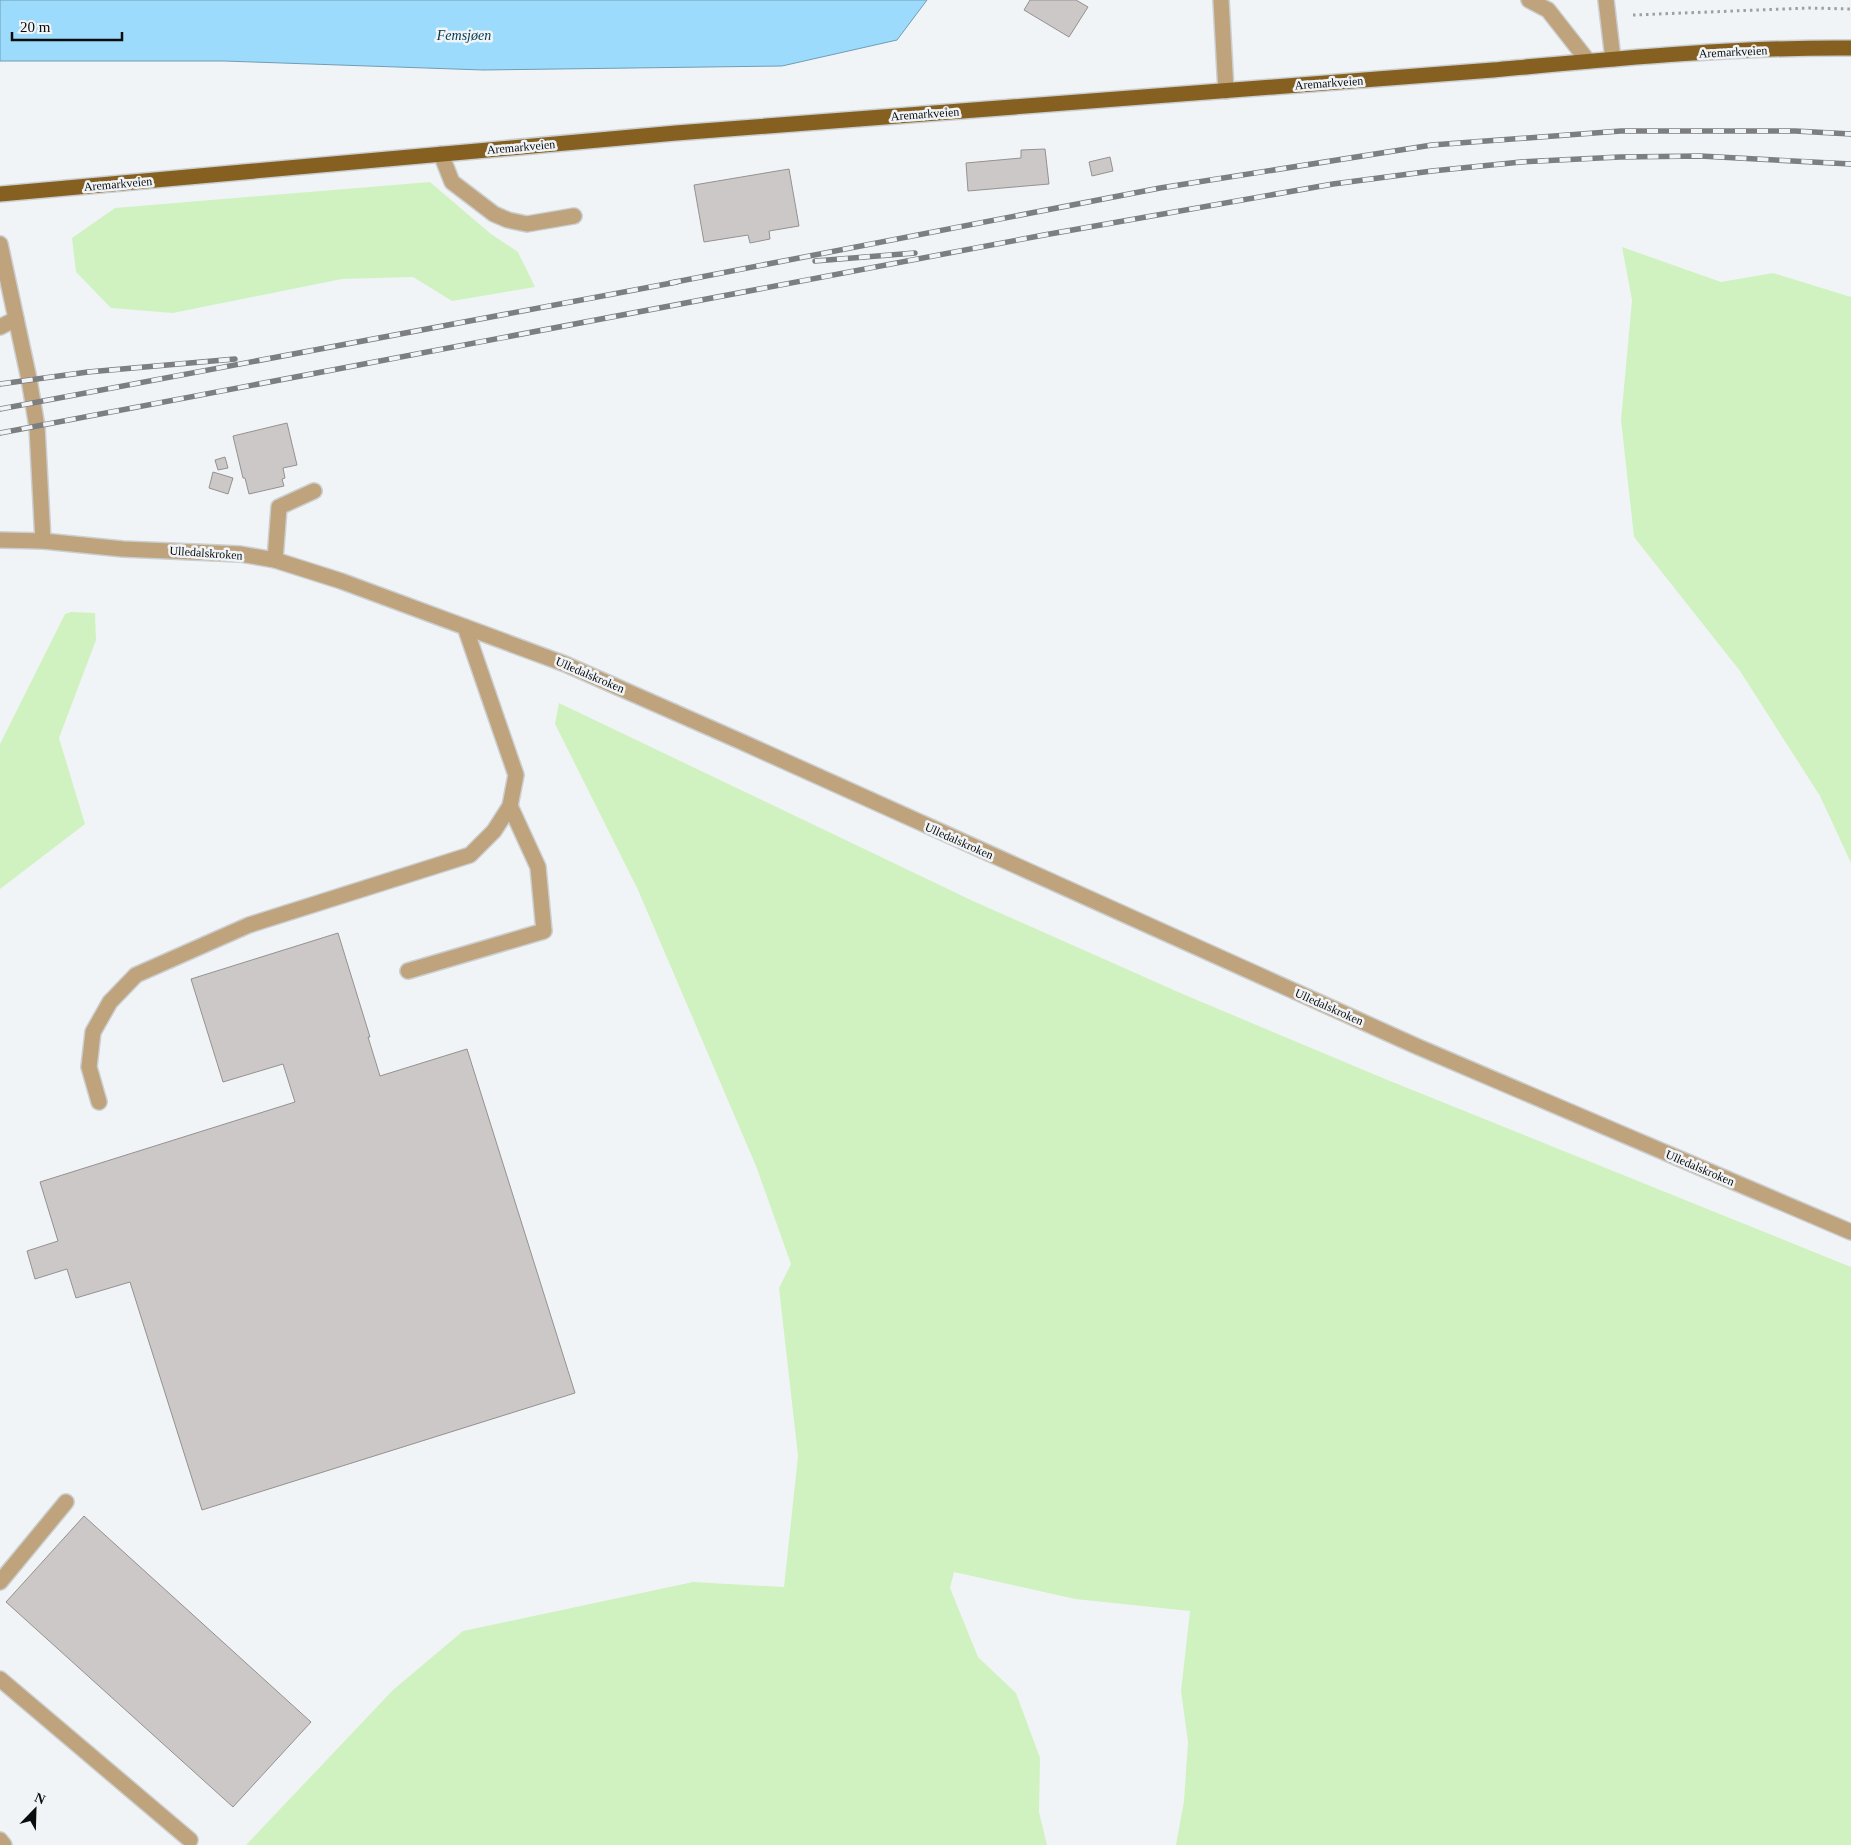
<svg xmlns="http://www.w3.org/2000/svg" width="1851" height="1845" font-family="Georgia,serif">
  <rect width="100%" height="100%" fill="#f1f4f6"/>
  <g fill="#d0f2c1">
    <path d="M430 182 491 234 518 252 535 287 452 301 413 277 342 279 173 313 111 308 76 272 72 238 115 208Z"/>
    <path d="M1622 247 1721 282 1773 273 1851 297V863L1820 796 1740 671 1634 537 1621 420 1632 300Z"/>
    <path d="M71 612 95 613 96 640 59 738 85 824 0 889V744L65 614Z"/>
    <path d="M559 703 973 901 1185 995 1390 1081 1851 1267V1845H1176L1184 1801 1188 1742 1181 1691 1190 1611 1075 1599 954 1572 950 1588 978 1657 1016 1693 1040 1758 1039 1812 1047 1845H246L393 1690 463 1631 693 1582 784 1587 798 1456 779 1288 791 1264 756 1166 638 890 555 724Z"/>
  </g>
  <path fill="#9cdbfb" stroke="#709db4" d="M0 0H927L897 40 782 66 483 70 224 61H0Z"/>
  <g fill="#ccc8c7" stroke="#959190">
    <path d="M1030 0H1076L1088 7 1069 37 1024 10Z"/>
    <path d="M1045 149 1049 184 968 191 966 163 1021 158V150Z"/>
    <path d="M1110 157 1113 171 1092 176 1089 162Z"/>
    <path d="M789 169 799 226 769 231 770 239 750 243 748 235 704 242 694 185Z"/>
    <path d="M287 423 297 465 283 468 285 478 282 479 284 486 249 494 245 478H243L233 436Z"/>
    <path d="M225 457 228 468 218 470 215 460Z"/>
    <path d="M213 472 233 478 228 494 209 488Z"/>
    <path d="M338 933 370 1037H368L380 1076 467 1049 575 1393 202 1510 130 1282 76 1298 67 1269 35 1279 27 1251 58 1241 40 1182 295 1102 283 1064 223 1082 191 979Z"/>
    <path d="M84 1516 311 1722 233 1807 6 1602Z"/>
  </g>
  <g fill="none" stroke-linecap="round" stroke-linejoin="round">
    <g stroke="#cccfd1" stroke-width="18">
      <g id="service">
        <path d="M1221 0 1226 91"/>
        <path d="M1529 0 1548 10 1588 61"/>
        <path d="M1606 0 1613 59"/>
        <path d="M441 154 452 182 494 214 508 220 527 224 574 216"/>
        <path d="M0 327 16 319"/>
        <path d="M275 560 279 507 314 491"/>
        <path d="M408 971 544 931 538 867 510 806"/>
        <path d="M99 1102 89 1067 93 1032 110 1002 136 975 249 925 470 855 494 831 510 806 516 775 465 627"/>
        <path d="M0 1582 66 1502"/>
        <path d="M0 1679 190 1840"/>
        <path d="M0 1840 4 1845"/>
      </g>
    </g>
    <g stroke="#cccfd1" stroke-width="18">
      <g id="minor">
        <path d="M0 244 29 379 37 427 43 541"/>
        <path d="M0 540 43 541 123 549 240 554 275 560 341 581 565 664 742 742 1416 1046 1851 1232"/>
      </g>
    </g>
    <g stroke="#cccfd1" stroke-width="18">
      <path id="primary" d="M0 194 676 133 1493 70C1612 59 1731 47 1851 48"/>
    </g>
    <path stroke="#9d9fa1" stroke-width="3" stroke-dasharray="2.5 4" stroke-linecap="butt" d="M1633 15 1809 8 1851 9"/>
    <use href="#service" stroke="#bea37c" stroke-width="15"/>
    <use href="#minor" stroke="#bea37c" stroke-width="15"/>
    <use href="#primary" stroke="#866020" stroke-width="15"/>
    <g stroke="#7c7e80" stroke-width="5.5">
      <g id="rail">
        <path d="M815 261 915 253"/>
        <path d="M670 283 1160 188 1432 145 1621 131H1795L1851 134"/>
        <path d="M0 384 88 372 235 359"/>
        <path d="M0 409 677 282"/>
        <path d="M0 433 1044 235 1333 184 1432 171 1521 162 1620 157 1700 156 1851 164"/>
      </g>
    </g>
    <use href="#rail" stroke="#f1f4f6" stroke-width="4" stroke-dasharray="11" stroke-linecap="butt"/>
  </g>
  <g text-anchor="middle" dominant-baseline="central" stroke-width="5" stroke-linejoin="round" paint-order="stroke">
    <g font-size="12" fill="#0b0c0d" stroke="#f1f4f6">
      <text transform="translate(1733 52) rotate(-3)">Aremarkveien</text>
      <text transform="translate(1329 83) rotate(-4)">Aremarkveien</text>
      <text transform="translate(925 114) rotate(-4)">Aremarkveien</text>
      <text transform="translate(521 147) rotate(-5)">Aremarkveien</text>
      <text transform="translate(118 184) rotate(-5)">Aremarkveien</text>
      <text transform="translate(206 553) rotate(4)">Ulledalskroken</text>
      <text transform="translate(590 675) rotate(23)">Ulledalskroken</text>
      <text transform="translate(959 841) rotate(24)">Ulledalskroken</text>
      <text transform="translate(1329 1007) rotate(24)">Ulledalskroken</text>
      <text transform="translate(1700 1168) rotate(23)">Ulledalskroken</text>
    </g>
    <g font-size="14" font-style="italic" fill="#00384d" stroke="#f1f4f6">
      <text x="464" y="35">Femsjøen</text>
    </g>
  </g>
  <g transform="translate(35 1810) rotate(23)" stroke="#f1f4f6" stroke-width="4" paint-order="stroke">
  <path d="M0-4L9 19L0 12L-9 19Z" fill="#0b0c0d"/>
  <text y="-8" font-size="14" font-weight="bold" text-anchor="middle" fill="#0b0c0d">N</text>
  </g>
  <path d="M12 32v8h110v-8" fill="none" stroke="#0b0c0d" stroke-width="2.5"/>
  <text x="20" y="32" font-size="15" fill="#0b0c0d" stroke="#f1f4f6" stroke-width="4" paint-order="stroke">20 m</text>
</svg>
